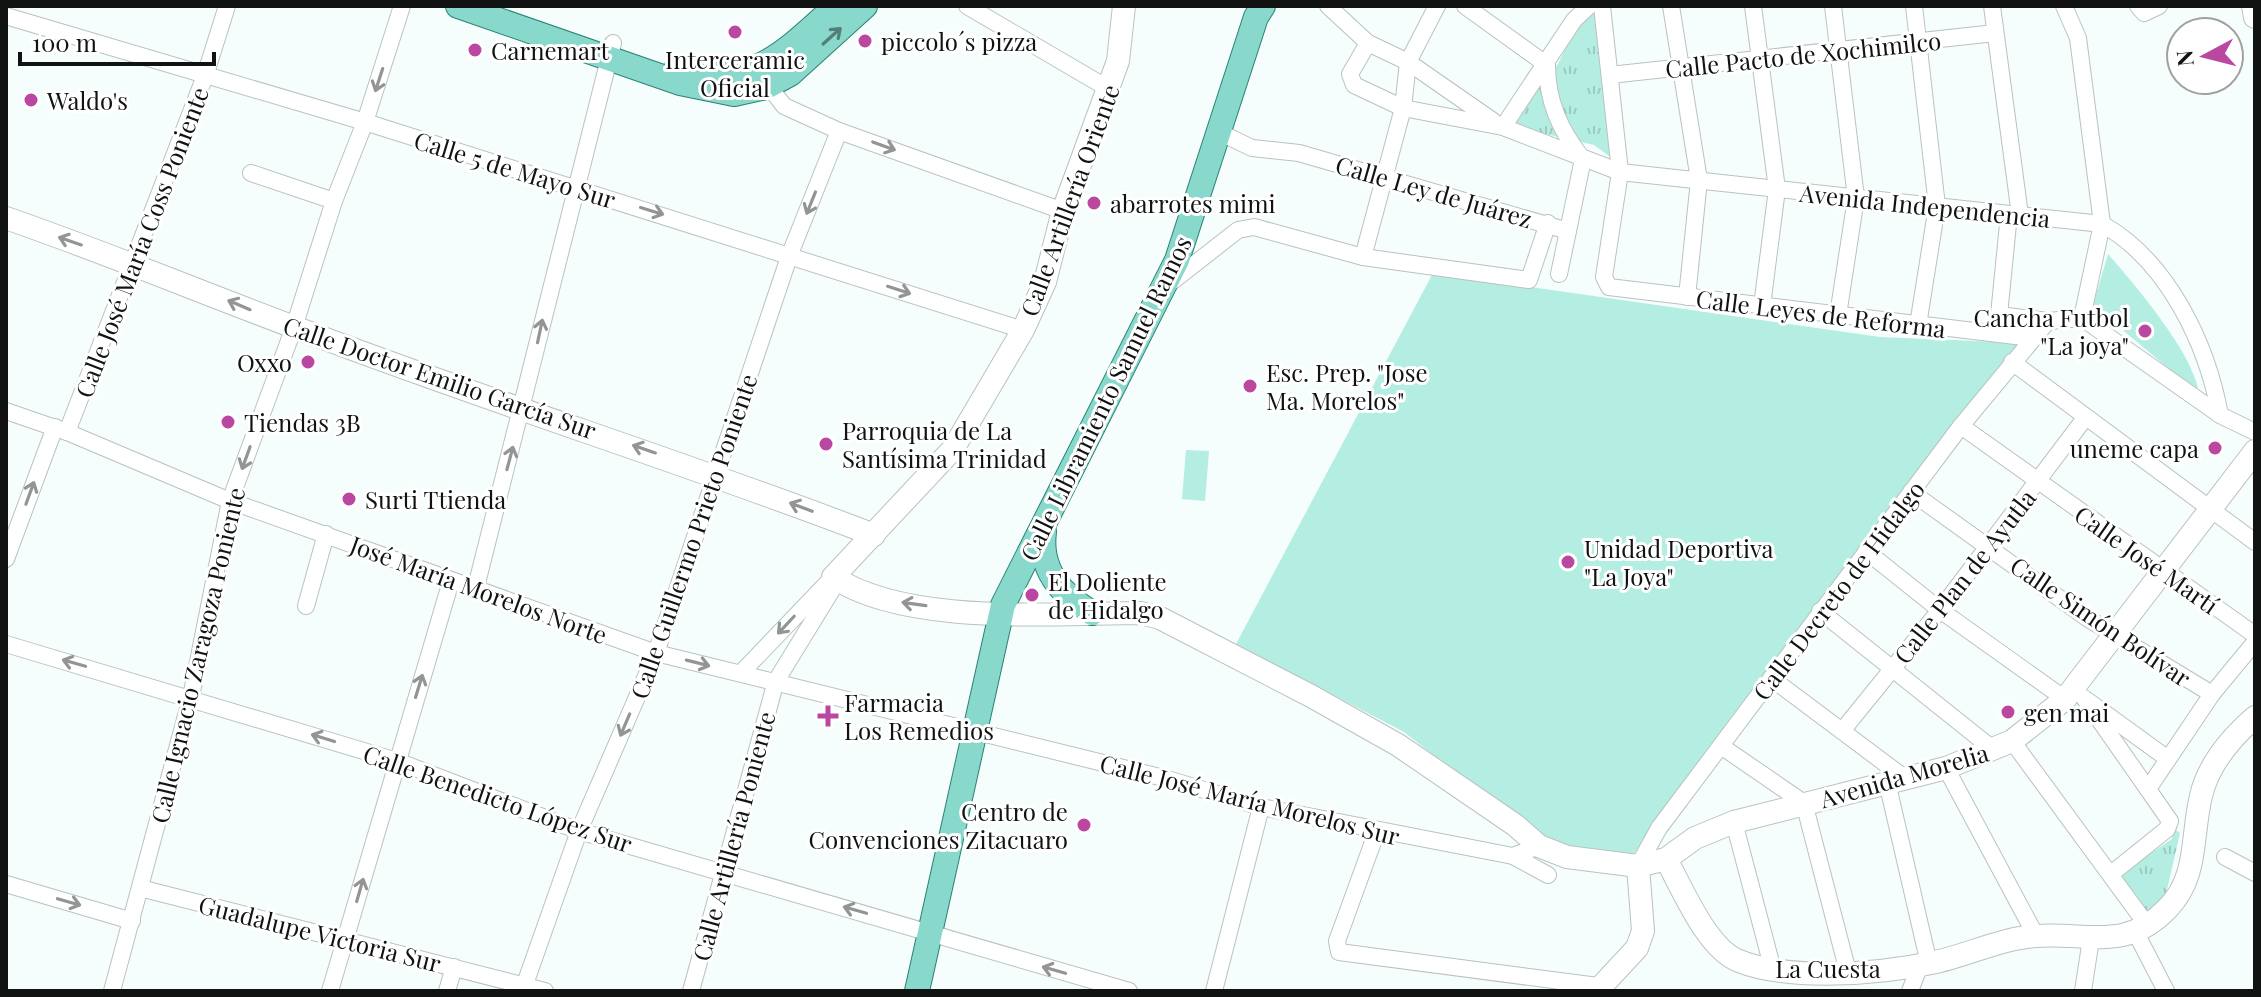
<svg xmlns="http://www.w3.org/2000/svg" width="2261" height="997" font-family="'Playfair Display',serif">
  <defs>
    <pattern id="grass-tufts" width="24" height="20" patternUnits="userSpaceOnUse" patternTransform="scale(2)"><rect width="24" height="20" fill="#b4ede1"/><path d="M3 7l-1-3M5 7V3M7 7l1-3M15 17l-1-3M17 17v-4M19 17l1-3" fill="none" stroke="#9acac0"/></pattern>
  </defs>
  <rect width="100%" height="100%" fill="#f5fefc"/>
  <g fill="url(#grass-tufts)">
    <path d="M1600 6 1617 162 1594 145 1515 127 1519 112 1558 64 1580 18Z"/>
    <path d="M2173 828 2180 833 2166 894 2147 918 2120 874 2172 839Z"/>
  </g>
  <g fill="#b4ede1">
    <path d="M2108 254C2135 285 2194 354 2199 394L2093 305Z"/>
    <path d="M1433 273 1880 337 2024 343 1632 856 1590 859 1533 833 1404 732 1236 644Z"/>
    <path d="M1186 450 1209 451 1205 501 1182 499Z"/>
  </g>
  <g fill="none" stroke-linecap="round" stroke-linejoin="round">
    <g stroke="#bac2c0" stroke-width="18">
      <g id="street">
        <path d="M967 6 1109 89"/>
        <path d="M1328 6 1368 43 1408 62 1493 121"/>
        <path d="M1465 6 1547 65"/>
        <path d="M1602 6 1620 172 1604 277 1609 287 2032 338"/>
        <path d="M1671 6 1699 180 1687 297"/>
        <path d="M1753 6 1777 189 1762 306"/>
        <path d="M1833 6 1856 198 1838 315"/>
        <path d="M1914 6 1937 206 1918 325"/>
        <path d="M1992 6 2020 215"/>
        <path d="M2064 6 2078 38 2102 224 2082 318"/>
        <path d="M2138 6 2144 13 2159 6"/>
        <path d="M6 16 365 122 1023 330"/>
        <path d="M1368 43 1350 74 1354 85 1403 108 1503 127 1620 172 2102 224C2168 261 2207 344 2220 415L2255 432"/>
        <path d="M1547 65C1547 101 1560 130 1582 158"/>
        <path d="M1610 75 1995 33"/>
        <path d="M765 81 784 106 839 131 1063 211"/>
        <path d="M1503 127 1574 20 1589 6"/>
        <path d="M1219 132 1252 148 1299 153 1568 231"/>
        <path d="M251 173 334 201"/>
        <path d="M1363 257 1403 108 1408 62 1437 6"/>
        <path d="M1559 274 1583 159"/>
        <path d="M1169 284 1238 230 1254 227 1363 257 1529 280 1548 223"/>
        <path d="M1999 315 2048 321 2082 318 2220 415"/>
        <path d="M1998 325 2009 214"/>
        <path d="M2012 362 2255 542"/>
        <path d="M6 411 67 432 230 501 656 653 1164 778 1261 807 1513 856 1539 846"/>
        <path d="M1961 426 2255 635"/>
        <path d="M67 432 205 76 227 6"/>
        <path d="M1911 492 2087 618 2212 694"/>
        <path d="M1866 551 1940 610 2065 699"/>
        <path d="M6 559 55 427"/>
        <path d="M476 587 613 43"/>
        <path d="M306 606 326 534"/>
        <path d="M1820 611 1994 750"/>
        <path d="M6 644 397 761 579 831 1129 991"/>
        <path d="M741 673 833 577"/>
        <path d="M1771 678 1906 779"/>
        <path d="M2084 698 2170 821 2167 829 2111 874"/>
        <path d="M2088 701 2168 759"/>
        <path d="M1842 731 1940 610 2085 418"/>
        <path d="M2012 741 2147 925"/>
        <path d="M1721 746 1804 803 1848 972"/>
        <path d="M1946 768 2036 936"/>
        <path d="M1887 782 1929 964"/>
        <path d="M2148 789 2212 694 2255 642"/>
        <path d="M1734 822 1773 970"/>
        <path d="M1377 831 1337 941 1339 952 1598 986"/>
        <path d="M1513 856 1548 875"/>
        <path d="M2225 857 2255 873"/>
        <path d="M1638 866 1659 828 1961 426 2048 321"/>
        <path d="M6 884 132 921"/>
        <path d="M140 888 545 991"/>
        <path d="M2136 933 2166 991"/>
        <path d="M525 984 579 831 656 653 790 254 839 131"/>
        <path d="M112 991 191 697 230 501 294 327 334 201 365 122 402 6"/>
        <path d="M330 991 451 581"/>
        <path d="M447 991 454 967"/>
        <path d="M691 991 776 681 838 580"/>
        <path d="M1214 991 1261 807"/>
        <path d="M1910 991 1920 965"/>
        <path d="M2083 991 2091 939"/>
      </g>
    </g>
    <g stroke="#bac2c0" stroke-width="24">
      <g id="secondary">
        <path d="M1124 6 1118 61 1063 211 1045 282 1023 330 953 449 833 577C907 626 1054 613 1141 613L1160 618 1311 696 1398 745 1515 825 1539 846 1567 857 1638 866 1666 859 1695 838 1734 822 1946 768 2012 741 2065 699 2255 451"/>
        <path d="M2253 6 2255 17"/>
        <path d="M6 218C104 252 198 291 294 327 486 401 682 461 874 535"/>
        <path d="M1666 859C1682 888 1707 949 1739 961 1789 981 1879 974 1931 963 1966 956 2001 938 2036 936 2087 932 2125 952 2167 909 2199 877 2191 836 2201 796 2208 765 2232 737 2255 717"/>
        <path d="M1597 991 1637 948 1643 931 1638 866"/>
      </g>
    </g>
    <g stroke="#2a8274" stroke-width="26">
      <g id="primary">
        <path d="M458 6 680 83 734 94 766 87 790 74 865 6"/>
        <path d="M677 67C749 93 786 51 836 6"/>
        <path d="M1044 532C1039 570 1061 594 1092 613"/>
        <path d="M917 991 1003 605 1177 260 1256 17 1263 6"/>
      </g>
    </g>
    <use href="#street" stroke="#fff" stroke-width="16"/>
    <use href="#secondary" stroke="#fff" stroke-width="22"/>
    <use href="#primary" stroke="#88d8cb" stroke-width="24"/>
  </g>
  <defs><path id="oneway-shaft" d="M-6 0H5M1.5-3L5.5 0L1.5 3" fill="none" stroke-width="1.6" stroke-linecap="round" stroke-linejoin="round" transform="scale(2)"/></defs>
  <use stroke="#527f78" href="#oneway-shaft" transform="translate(832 36) rotate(-42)"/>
  <g stroke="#939594">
    <use href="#oneway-shaft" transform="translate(379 80) rotate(108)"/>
    <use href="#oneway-shaft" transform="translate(884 146) rotate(20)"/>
    <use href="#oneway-shaft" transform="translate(811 203) rotate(112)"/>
    <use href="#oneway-shaft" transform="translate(652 211) rotate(17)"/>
    <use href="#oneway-shaft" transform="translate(70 241) rotate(-161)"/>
    <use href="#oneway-shaft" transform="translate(899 290) rotate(18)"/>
    <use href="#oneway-shaft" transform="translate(239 305) rotate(-157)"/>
    <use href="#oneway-shaft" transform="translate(540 331) rotate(-78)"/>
    <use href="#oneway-shaft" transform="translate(644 449) rotate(-161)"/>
    <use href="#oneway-shaft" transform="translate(246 458) rotate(110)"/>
    <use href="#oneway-shaft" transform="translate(510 458) rotate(-75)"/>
    <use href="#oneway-shaft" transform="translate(30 493) rotate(-70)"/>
    <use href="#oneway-shaft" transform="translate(801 507) rotate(-159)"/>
    <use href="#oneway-shaft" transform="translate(914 604) rotate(-172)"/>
    <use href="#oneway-shaft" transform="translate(786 625) rotate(133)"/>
    <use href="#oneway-shaft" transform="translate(74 663) rotate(-164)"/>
    <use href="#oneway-shaft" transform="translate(698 663) rotate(14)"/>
    <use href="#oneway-shaft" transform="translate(419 686) rotate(-73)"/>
    <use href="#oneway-shaft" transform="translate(625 725) rotate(113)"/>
    <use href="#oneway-shaft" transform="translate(323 738) rotate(-163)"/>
    <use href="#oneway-shaft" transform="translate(360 890) rotate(-74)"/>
    <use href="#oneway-shaft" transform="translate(69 902) rotate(16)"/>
    <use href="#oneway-shaft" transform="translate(855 910) rotate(-164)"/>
    <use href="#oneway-shaft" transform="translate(1054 970) rotate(-164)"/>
  </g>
  <g fill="#ba47a0" stroke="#fff" stroke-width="3">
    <circle cx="735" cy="32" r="8"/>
    <circle cx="865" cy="41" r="8"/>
    <circle cx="475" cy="50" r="8"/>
    <circle cx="31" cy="100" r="8"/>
    <circle cx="1094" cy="203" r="8"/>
    <circle cx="2145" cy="331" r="8"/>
    <circle cx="308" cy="362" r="8"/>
    <circle cx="1250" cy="386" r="8"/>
    <circle cx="228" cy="422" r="8"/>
    <circle cx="826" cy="444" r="8"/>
    <circle cx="2215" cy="448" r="8"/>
    <circle cx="349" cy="499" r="8"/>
    <circle cx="1568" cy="562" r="8"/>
    <circle cx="1032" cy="595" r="8"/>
    <circle cx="2008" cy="712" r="8"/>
    <path d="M824 704h8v8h8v8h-8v8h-8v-8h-8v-8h8z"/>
    <circle cx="1084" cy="825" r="8"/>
  </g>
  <g text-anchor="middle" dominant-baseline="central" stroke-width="6" stroke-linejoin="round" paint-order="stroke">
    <g font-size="24" fill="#101312" stroke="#fff" text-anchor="start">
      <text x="881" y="41">piccolo´s pizza</text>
      <text x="491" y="50">Carnemart</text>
      <text x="735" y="59" text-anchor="middle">Interceramic<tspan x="735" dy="28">Oficial</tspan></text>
      <text x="47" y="100">Waldo's</text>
      <text x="1110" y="203">abarrotes mimi</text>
      <text x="2129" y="317" text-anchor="end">Cancha Futbol<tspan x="2129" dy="28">"La joya"</tspan></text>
      <text x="292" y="362" text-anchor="end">Oxxo</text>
      <text x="1266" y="372">Esc. Prep. "Jose<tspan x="1266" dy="28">Ma. Morelos"</tspan></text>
      <text x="244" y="422">Tiendas 3B</text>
      <text x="842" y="430">Parroquia de La<tspan x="842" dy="28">Santísima Trinidad</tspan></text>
      <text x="2199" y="448" text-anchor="end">uneme capa</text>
      <text x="365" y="499">Surti Ttienda</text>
      <text x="1584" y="548">Unidad Deportiva<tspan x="1584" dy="28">"La Joya"</tspan></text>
      <text x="1048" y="581">El Doliente<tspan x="1048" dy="28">de Hidalgo</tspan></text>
      <text x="844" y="702">Farmacia<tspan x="844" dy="28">Los Remedios</tspan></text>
      <text x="2024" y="712">gen mai</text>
      <text x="1068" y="811" text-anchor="end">Centro de<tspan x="1068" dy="28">Convenciones Zitacuaro</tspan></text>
    </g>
    <g font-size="24" fill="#101312" stroke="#fff">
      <text transform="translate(1803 54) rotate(-6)">Calle Pacto de Xochimilco</text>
      <text transform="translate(515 169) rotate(17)">Calle 5 de Mayo Sur</text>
      <text transform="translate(1434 191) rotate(16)">Calle Ley de Juárez</text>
      <text transform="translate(1069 200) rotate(-70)">Calle Artillería Oriente</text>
      <text transform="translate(1925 205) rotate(6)">Avenida Independencia</text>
      <text transform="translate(141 242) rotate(-69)">Calle José María Coss Poniente</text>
      <text transform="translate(1821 313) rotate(7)">Calle Leyes de Reforma</text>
      <text transform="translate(440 377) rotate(19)">Calle Doctor Emilio García Sur</text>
      <text transform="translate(1105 398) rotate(-64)">Calle Libramiento Samuel Ramos</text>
      <text transform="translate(693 536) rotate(-71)">Calle Guillermo Prieto Poniente</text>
      <text transform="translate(2147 559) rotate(35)">Calle José Martí</text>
      <text transform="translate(1964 576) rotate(-52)">Calle Plan de Ayutla</text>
      <text transform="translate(479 589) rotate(20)">José María Morelos Norte</text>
      <text transform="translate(1838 590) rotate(-53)">Calle Decreto de Hidalgo</text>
      <text transform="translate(2101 621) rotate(34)">Calle Simón Bolívar</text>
      <text transform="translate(197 655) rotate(-77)">Calle Ignacio Zaragoza Poniente</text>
      <text transform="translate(1904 775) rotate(-16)">Avenida Morelia</text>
      <text transform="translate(498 798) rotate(19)">Calle Benedicto López Sur</text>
      <text transform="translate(1250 799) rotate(14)">Calle José María Morelos Sur</text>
      <text transform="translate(733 836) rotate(-75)">Calle Artillería Poniente</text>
      <text transform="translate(320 933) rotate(14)">Guadalupe Victoria Sur</text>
      <text x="1828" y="968">La Cuesta</text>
    </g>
  </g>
  <rect width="2261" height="997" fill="none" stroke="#101312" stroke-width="16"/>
  <g transform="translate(2205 56) rotate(263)"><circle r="38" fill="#ffffff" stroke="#9fa1a0" stroke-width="2"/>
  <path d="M0-6L14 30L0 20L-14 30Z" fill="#ba47a0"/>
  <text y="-12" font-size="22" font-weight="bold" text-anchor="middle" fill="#101312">N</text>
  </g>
  <path d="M20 52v12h194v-12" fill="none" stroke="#101312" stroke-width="4"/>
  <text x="32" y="52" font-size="24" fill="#101312" stroke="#ffffff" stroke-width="6" paint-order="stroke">100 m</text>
</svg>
